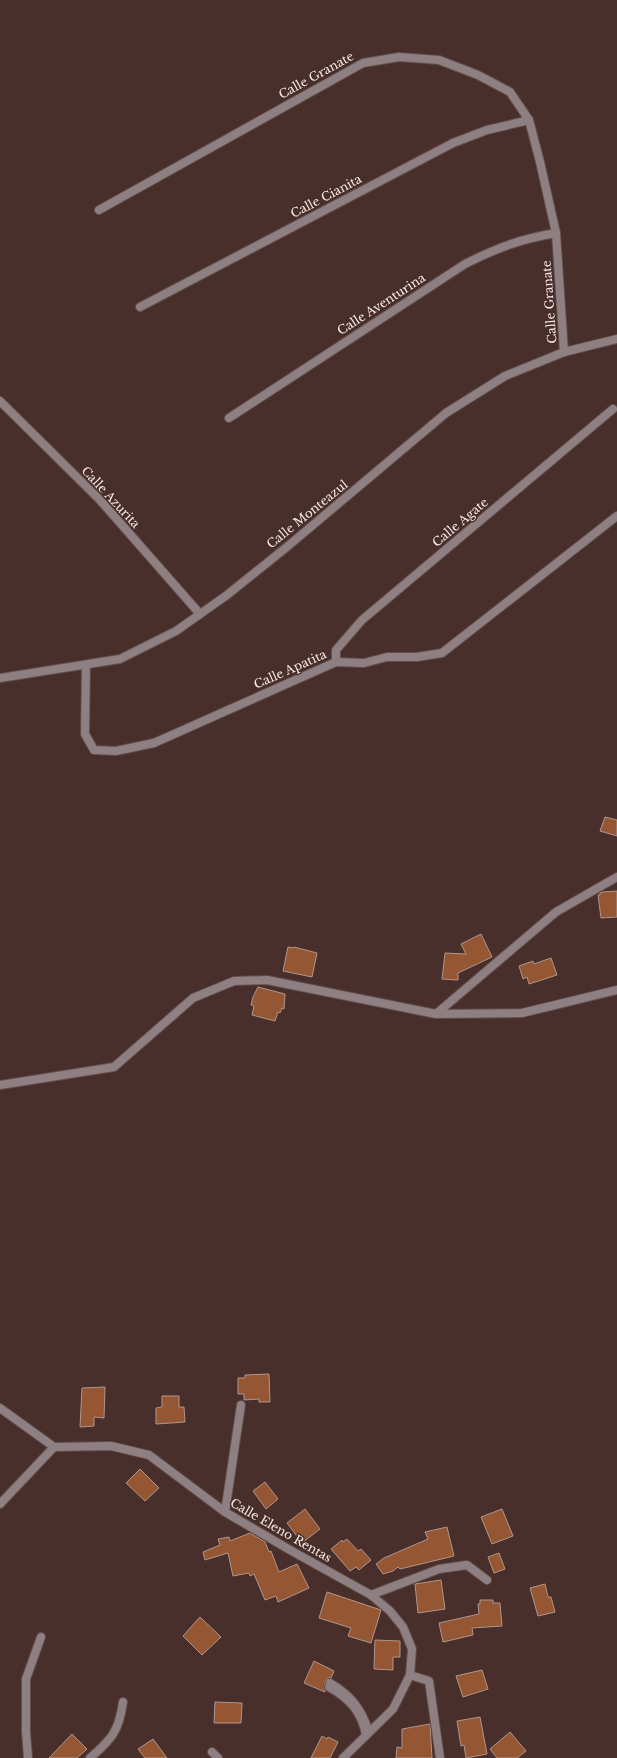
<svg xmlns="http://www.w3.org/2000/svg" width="617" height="1758" font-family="'Libre Baskerville',serif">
  <rect width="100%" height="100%" fill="#482f2c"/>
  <g fill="#955633" stroke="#b09689">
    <path d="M605 817 617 820V836L600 831Z"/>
    <path d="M617 891V917L601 918 598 895H600V893L603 892Z"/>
    <path d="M481 934 492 957 458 973V980L442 979 445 953 466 954 461 944Z"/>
    <path d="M288 947 293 948 294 947 317 953 312 977 283 971Z"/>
    <path d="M551 958 557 975 529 984 527 977 523 979 519 966 533 961 534 964Z"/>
    <path d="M258 987 285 994 284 1009 282 1008 280 1013 278 1012 275 1021 252 1015 254 1006 251 1005 253 997Z"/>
    <path d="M269 1374 270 1402H259V1399L244 1400V1394H238V1378H245V1375Z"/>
    <path d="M105 1387 104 1418 94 1417V1426L80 1427 82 1388Z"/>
    <path d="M162 1396H179V1407H184L185 1422 156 1424V1408L162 1407Z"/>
    <path d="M140 1469 159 1488 145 1501 126 1483Z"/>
    <path d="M265 1482 278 1499 266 1509 253 1491Z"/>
    <path d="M305 1509 320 1529 302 1543 287 1523Z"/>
    <path d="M502 1509 513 1536 492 1544 481 1517Z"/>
    <path d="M447 1527 454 1556 400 1569 398 1567 393 1571 383 1574 376 1564 384 1558 428 1539 425 1532Z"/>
    <path d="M250 1533 265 1542 269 1552 271 1551 279 1572 297 1564 309 1588 278 1602 276 1596 265 1600 254 1574 250 1576 249 1573 233 1576 228 1553 205 1560 203 1552 220 1545 218 1539 229 1537 230 1541Z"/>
    <path d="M347 1539 358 1551 361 1549 371 1560 359 1570 356 1567 350 1571 331 1549 342 1540 343 1542Z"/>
    <path d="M499 1553 505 1569 494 1573 488 1557Z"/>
    <path d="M441 1580 445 1609 418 1613 415 1584Z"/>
    <path d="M545 1584 548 1597H551L555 1612 538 1616 530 1588Z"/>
    <path d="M327 1592 381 1610 371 1643 348 1636 351 1628 319 1618Z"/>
    <path d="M480 1600H493V1603H500L502 1626 472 1628 473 1635 443 1642 439 1623 479 1614 478 1604H480Z"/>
    <path d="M200 1617 221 1637 202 1655 183 1636Z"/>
    <path d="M375 1640 400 1641V1657H393V1670L374 1669Z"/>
    <path d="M314 1661 334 1671 331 1678H328L325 1681V1692L304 1683Z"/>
    <path d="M482 1670 488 1689 463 1697 456 1676Z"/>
    <path d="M215 1702 242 1703 241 1723H214Z"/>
    <path d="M480 1717 487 1754 466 1758 464 1745 461 1746 457 1721Z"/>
    <path d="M430 1724 432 1758H396L397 1747 402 1748V1729Z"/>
    <path d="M510 1732 526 1751 517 1758H497L490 1749Z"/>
    <path d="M72 1734 87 1749 77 1758H49Z"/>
    <path d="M322 1736 327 1739 328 1737 338 1742 330 1758H311Z"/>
    <path d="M153 1739 167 1758H145L138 1749Z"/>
  </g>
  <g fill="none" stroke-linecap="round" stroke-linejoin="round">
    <g stroke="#644d4a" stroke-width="10">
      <g id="minor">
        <path d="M99 210 363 63 399 57 439 60 478 75 510 92 529 120 540 162 556 233 564 352"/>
        <path d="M140 307 453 143 487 130 529 120"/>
        <path d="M0 401 100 500 200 614"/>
        <path d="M229 418 465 264C497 248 520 239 556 233"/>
        <path d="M336 662V650L362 620 613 409"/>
        <path d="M86 665 85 734 94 750 116 751 154 743 336 662 364 663 387 657H417L442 653 617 516"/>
        <path d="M0 678 120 659 176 631 227 595 288 546 446 413 505 376 564 352 617 339"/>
        <path d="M436 1014 522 1013 617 990"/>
        <path d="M0 1085 114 1067 193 998 234 981 267 980 436 1014 556 912 617 877"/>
        <path d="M0 1408 54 1447 111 1446 149 1455 225 1512 290 1550 371 1595 390 1611 403 1627 412 1649 410 1675 393 1709 343 1758"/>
        <path d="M0 1504 54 1447"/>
        <path d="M225 1512 241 1405"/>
        <path d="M371 1595 439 1569 467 1565 487 1580"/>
        <path d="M410 1675 429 1681 440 1758"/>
        <path d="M366 1735C362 1712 349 1698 329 1687L330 1683C350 1695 361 1708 368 1730H370"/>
        <path d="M212 1752 218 1758"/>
        <path d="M28 1758 26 1732V1679L41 1637"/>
        <path d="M90 1758C112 1739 119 1731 123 1702"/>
      </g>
    </g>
    <use href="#minor" stroke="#8d7f82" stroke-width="8"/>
  </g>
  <g text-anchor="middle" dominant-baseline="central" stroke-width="3" stroke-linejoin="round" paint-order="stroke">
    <g font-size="12" fill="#f8e8e5" stroke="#482f2c">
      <text transform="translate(316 75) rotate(-29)">Calle Granate</text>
      <text transform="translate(326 196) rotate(-28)">Calle Cianita</text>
      <text transform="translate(549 302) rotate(-94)">Calle Granate</text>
      <text transform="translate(381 304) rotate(-33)">Calle Aventurina</text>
      <text transform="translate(111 497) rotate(47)">Calle Azurita</text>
      <text transform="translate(307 514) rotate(-39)">Calle Monteazul</text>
      <text transform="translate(460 522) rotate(-40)">Calle Agate</text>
      <text transform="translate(290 669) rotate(-24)">Calle Apatita</text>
      <text transform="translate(281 1530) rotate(30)">Calle Eleno Rentas</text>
    </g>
  </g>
</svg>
